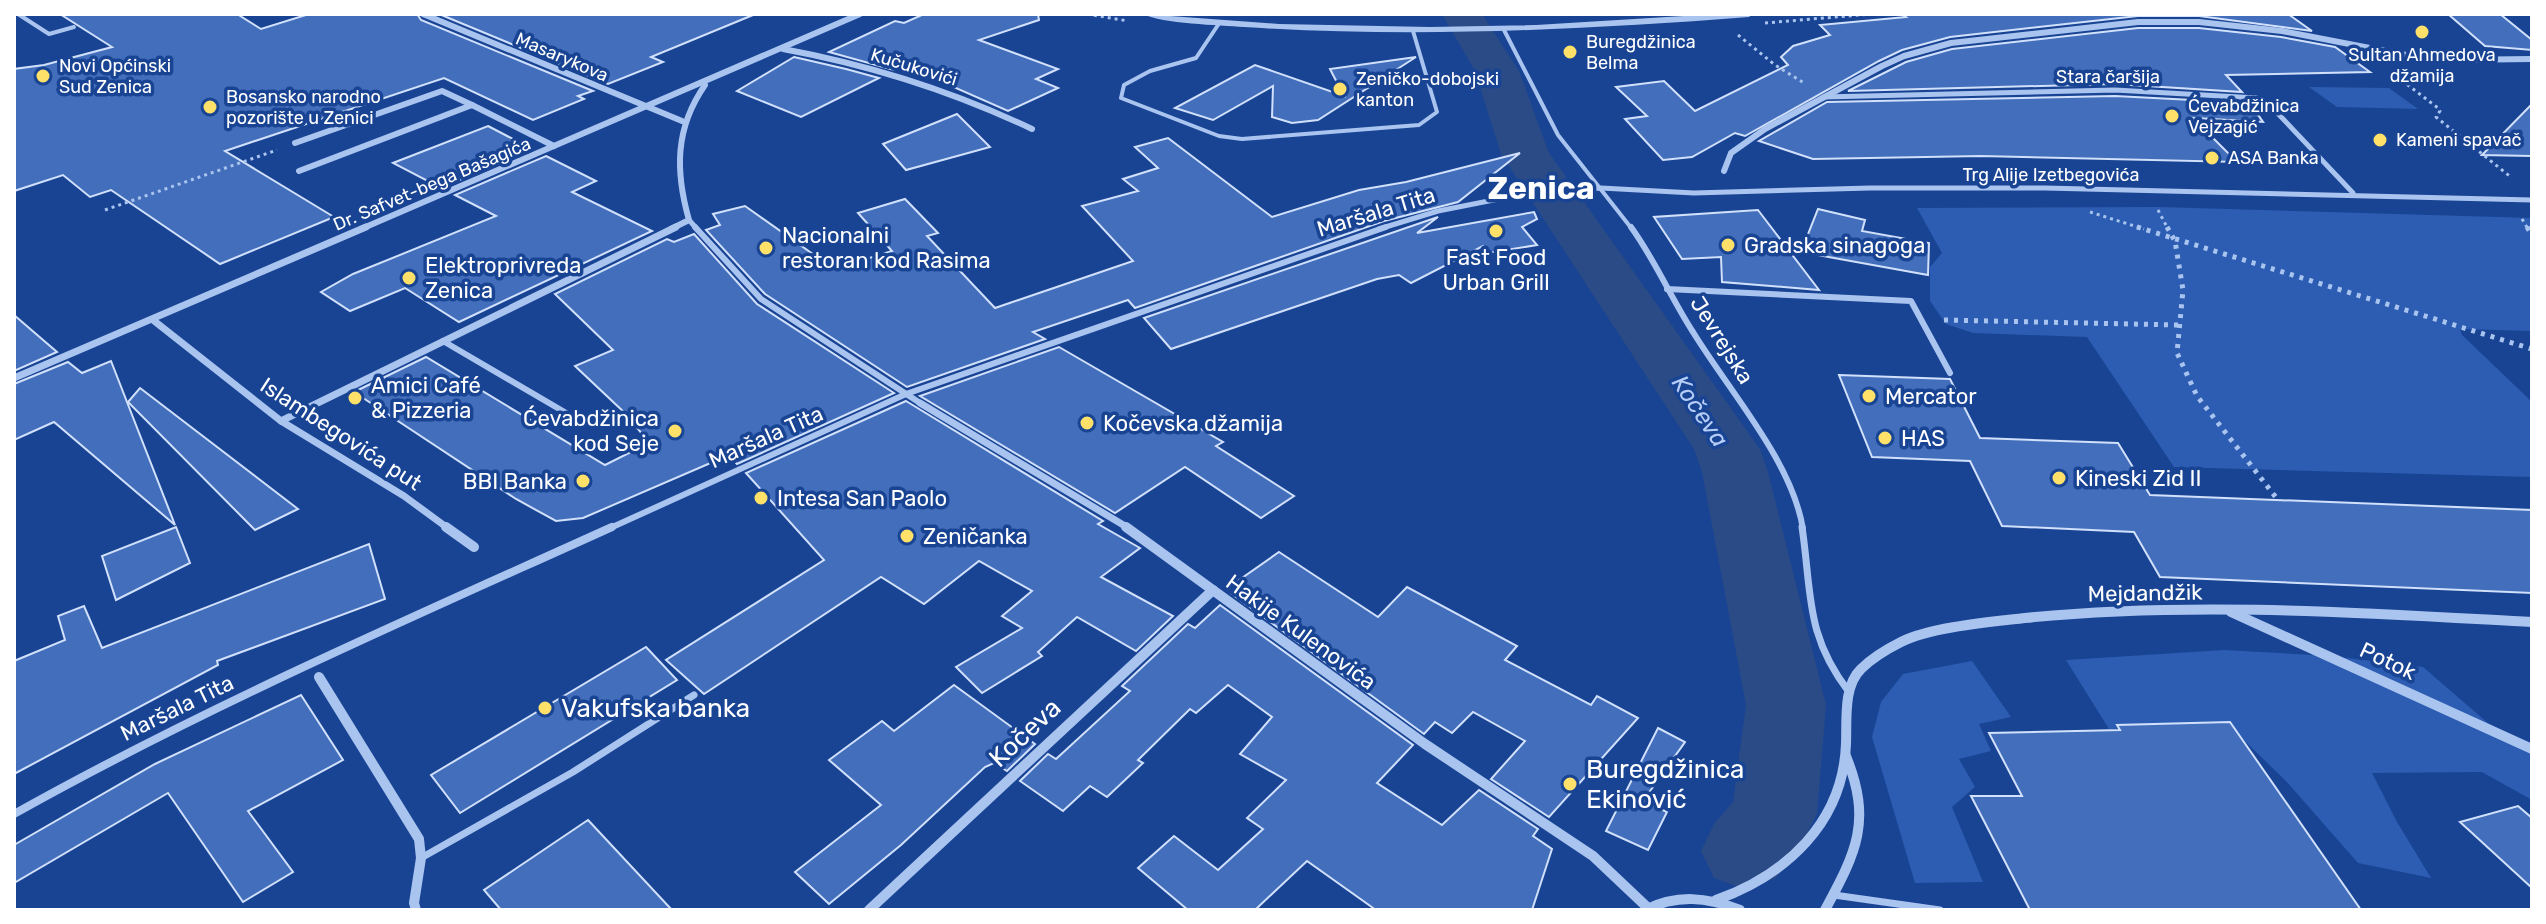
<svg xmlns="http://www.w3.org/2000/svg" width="2546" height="924" font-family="Rubik,sans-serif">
  <rect width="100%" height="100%" fill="#194494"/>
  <g fill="#2c5db2">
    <path d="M2309 87 2389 88 2418 109 2337 107Z"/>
    <path d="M2158 207 2532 218V331L2460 329 2462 335 2532 402V477L2174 467 2087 337 1973 333 1946 324 1930 301V267L1942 253 1917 208Z"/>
    <path d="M2224 650 2330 656 2423 667 2489 724 2532 747V800L2482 772 2372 773 2397 822 2431 878 2358 863 2286 781 2229 726 2109 729 2066 660Z"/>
    <path d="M1972 661 2011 717 1979 724 1991 751 1959 759 1975 787 1952 807 1983 882 1915 883 1872 737 1881 702 1903 674Z"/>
  </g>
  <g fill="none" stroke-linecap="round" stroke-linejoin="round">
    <path fill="#2b4b86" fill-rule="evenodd" d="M1442 14H1482L1519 71 1549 153 1760 449 1768 472 1826 705 1817 814 1804 839 1776 878 1745 889 1714 878 1701 851 1714 824 1733 802 1746 705 1702 472 1694 449 1501 154 1475 71Z"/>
  </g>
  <g fill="#426ebb" stroke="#d1e0fb" stroke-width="2">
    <path d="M60 14H237L261 29 309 14H417L421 20 593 91 578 96 584 99 533 120 444 78 225 151 334 217 220 264 111 190 90 197 63 175 14 191V69L44 65 112 47Z"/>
    <path d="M439 14H753V15L651 57 663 62 608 84Z"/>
    <path d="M924 14H1038L1039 20 979 40 1058 69 1036 79 1058 88 1008 111 904 65 894 70 829 52 895 21 904 23Z"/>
    <path d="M1902 14H2288L2312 31 2199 16H2138L1950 37 1902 50 1879 61 1745 136 1735 133 1692 157 1663 160 1625 119 1647 116 1616 87 1664 81 1695 111 1788 65 1781 57 1793 46 1830 35 1820 25 1906 17Z"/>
    <path d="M2448 14H2500L2532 40V50L2485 46Z"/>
    <path d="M2138 28H2199L2281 37 2335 47 2370 72 2226 75 2242 92 2115 84 1848 91 1906 62 1952 49Z"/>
    <path d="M794 57 846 69 879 78 801 117 737 91Z"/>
    <path d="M1416 57 1318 120 1292 123 1272 117 1273 86 1213 120 1175 108 1255 65 1344 96 1330 69Z"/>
    <path d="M2115 96 2250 103 2263 122 2193 118 2237 162 1981 156 1813 159 1759 141 1827 102Z"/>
    <path d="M2532 104V156L2482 155Z"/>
    <path d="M957 114 990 147 906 170 883 144Z"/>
    <path d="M488 126 532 149 441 188 393 163Z"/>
    <path d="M1168 138 1272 217 1359 190 1406 182 1520 153 1458 202 1384 221 1135 308 1128 300 1033 332 1045 339 907 387 765 294 706 230 720 225 713 214 745 206 834 269 892 251 858 213 905 199 938 233 927 236 995 308 1133 261 1082 206 1138 191 1123 179 1158 168 1135 147Z"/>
    <path d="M546 156 596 181 572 192 652 231 459 322 405 288 350 311 321 292 353 274 496 216 455 195Z"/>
    <path d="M1818 209 1865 220 1862 231 1929 243 1928 275 1801 252Z"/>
    <path d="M1758 210 1819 290 1722 282 1721 257 1682 259 1654 217Z"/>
    <path d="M1534 212 1537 219 1522 227 1537 245 1488 253 1483 246 1411 283 1399 275 1377 279 1171 349 1144 318 1438 217 1417 233Z"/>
    <path d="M694 234 757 304 894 393 737 464 729 455 583 518 556 521 516 499 354 392 426 357 605 465 649 443 627 415 575 366 613 350 555 294 667 239 674 242Z"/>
    <path d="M14 315 57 352 14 371Z"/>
    <path d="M1059 347 1223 442 1216 446 1294 496 1261 518 1185 467 1115 513 920 396Z"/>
    <path d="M111 361 175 525 54 422 14 440V384L68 362 82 373Z"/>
    <path d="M1839 375 1950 379 1980 438 2118 443 2150 495 2532 510V593L2160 577 2134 532 2002 526 1970 461 1872 457Z"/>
    <path d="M140 388 298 509 255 530 128 402Z"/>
    <path d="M906 401 1103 521 1098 524 1140 548 1101 577 1173 616 1136 651 1077 617 1038 652 1042 656 982 693 956 667 1022 628 1002 616 1032 591 979 561 924 604 881 577 704 694 666 660 824 560 746 473Z"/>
    <path d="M176 527 190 563 116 600 102 556Z"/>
    <path d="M369 544 385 599 217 661 218 665 14 774V661L65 640 58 616 84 606 102 648Z"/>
    <path d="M1279 552 1378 617 1407 587 1517 646 1505 660 1591 705 1597 696 1638 718 1549 817 1491 779 1525 741 1473 712 1452 733 1435 722 1424 734 1232 594 1238 589 1232 585Z"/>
    <path d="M1220 605 1413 745 1377 783 1442 825 1479 790 1538 829 1533 836 1552 849 1532 910H1376L1307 861 1255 910H1188L1138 868 1174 836 1218 870 1263 829 1247 818 1286 780 1240 754 1272 717 1228 685 1196 713 1190 709 1138 760 1143 763 1107 797 1090 786 1063 811 1020 781 1048 754 1056 759 1130 691 1122 686 1188 624 1195 628Z"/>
    <path d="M646 647 677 680 460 813 431 775Z"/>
    <path d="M954 685 1035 744 1007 771 994 763 985 767 901 845 829 904 795 872 881 805 829 760 882 721 894 731Z"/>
    <path d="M301 695 343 760 248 811 293 872 243 902 168 793 14 883V845L155 764Z"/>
    <path d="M2230 722 2361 910H2030L1971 796H2022L1989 733 2120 730 2117 725Z"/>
    <path d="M1658 728 1685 742 1643 801 1667 812 1648 850 1606 831Z"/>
    <path d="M2518 806 2532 818V888L2460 822Z"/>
    <path d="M588 820 672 910H501L484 890Z"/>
  </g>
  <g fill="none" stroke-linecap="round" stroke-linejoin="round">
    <g stroke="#aac4f0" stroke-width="3" stroke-dasharray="3 4" stroke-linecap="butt">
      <path d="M1087 14 1128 21"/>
      <path d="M1765 23 1871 14"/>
      <path d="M1738 35 1775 65 1804 83"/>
      <path d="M2396 76 2438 108 2440 111 2436 117 2512 178"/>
      <path d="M105 210 277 150"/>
      <path d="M2158 210 2168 229"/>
      <path d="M2090 212 2144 229"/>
      <path d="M2522 219 2528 229"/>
    </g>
    <g stroke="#aac4f0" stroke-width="5" stroke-dasharray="4 6" stroke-linecap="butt">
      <path d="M2137 227 2532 349"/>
      <path d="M2167 227 2175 241 2183 290 2177 353 2197 396 2278 500"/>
      <path d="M2527 227 2532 235"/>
      <path d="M1944 320 2179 325"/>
    </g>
    <g stroke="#aac4f0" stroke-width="4">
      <path d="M18 14 49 34 74 27"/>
      <path d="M1220 22 1196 58 1150 71 1124 85 1121 98 1219 136 1242 139 1419 125 1437 112 1413 31"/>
      <path d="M1504 30 1558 135 1632 229"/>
    </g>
    <g stroke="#aac4f0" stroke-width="6">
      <path d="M1631 227C1655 260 1671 298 1693 332 1729 391 1792 461 1803 529"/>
      <path d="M1667 289 1911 301 1950 373"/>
      <path d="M443 341 585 424"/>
    </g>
    <g stroke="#aac4f0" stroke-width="7">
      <path d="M1802 527C1812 594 1805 635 1849 692"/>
      <path d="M421 858 573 772 694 695"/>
      <path d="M1834 895 1940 910"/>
    </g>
    <g stroke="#aac4f0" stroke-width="5">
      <path d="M1823 97 2115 90 2257 98 2267 102 2353 193"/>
      <path d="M689 220 697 229"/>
      <path d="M1379 229 1438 211 1514 196 1601 188 1694 193 1870 188H2045L2532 200"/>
    </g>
    <g stroke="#aac4f0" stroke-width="6">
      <path d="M695 227 761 299 920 403"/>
      <path d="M608 529 906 394 1386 227"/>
    </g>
    <path stroke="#aac4f0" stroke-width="8" d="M14 814C207 706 411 618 612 527"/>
    <g stroke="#aac4f0" stroke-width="6">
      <path d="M423 14 682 121"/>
      <path d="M783 49C870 65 952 91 1032 129"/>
      <path d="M295 143 442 91 472 105"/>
      <path d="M299 171 472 105 554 146"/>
      <path d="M1724 171 1731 153 1765 129 1882 66 1904 56 1951 43 2138 22H2199L2282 31 2406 55 2452 60 2532 59"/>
      <path d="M361 229 860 14"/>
      <path d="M671 229 689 220C675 171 675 128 705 85"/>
    </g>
    <g stroke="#aac4f0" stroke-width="7">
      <path d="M153 320 281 421 404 496 449 529"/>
      <path d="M14 378 366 227"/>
      <path d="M920 403 1130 529"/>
      <path d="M281 421 676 227"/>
    </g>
    <g stroke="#aac4f0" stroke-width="10">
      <path d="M446 527 474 547"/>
      <path d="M1126 527 1425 744 1593 856 1648 908"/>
      <path d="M2231 612 2532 749"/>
      <path d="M319 677 419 839 421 858 414 903 416 910"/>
      <path d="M1716 900C1786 875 1843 823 1846 744 1847 721 1843 686 1861 669 1871 659 1889 648 1901 642 1931 627 1991 622 2025 618 2193 601 2364 613 2532 622"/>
      <path d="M869 910 1213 590"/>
      <path d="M1645 910C1677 894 1707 897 1740 910"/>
      <path d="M1825 910C1857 851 1872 821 1846 756"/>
    </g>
    <path fill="#aac4f0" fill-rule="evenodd" d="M1143 14 1279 24 1430 27 1536 25 1716 14H1753L1749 17C1581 30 1413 38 1244 27 1220 25 1162 24 1143 14Z"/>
  </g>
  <g fill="#ffe069" stroke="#194494" stroke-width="3">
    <circle cx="2422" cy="32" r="8"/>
    <circle cx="1570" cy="52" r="8"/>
    <circle cx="43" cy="76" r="8"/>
    <circle cx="1340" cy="89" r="8"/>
    <circle cx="210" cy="107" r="8"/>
    <circle cx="2172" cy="116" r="8"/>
    <circle cx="2380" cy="140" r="8"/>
    <circle cx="2212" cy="158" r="8"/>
    <circle cx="1496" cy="231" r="8"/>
    <circle cx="1728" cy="245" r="8"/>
    <circle cx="766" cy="248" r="8"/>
    <circle cx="409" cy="278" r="8"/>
    <circle cx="1869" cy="396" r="8"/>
    <circle cx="355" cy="398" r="8"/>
    <circle cx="1087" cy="423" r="8"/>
    <circle cx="675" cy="431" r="8"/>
    <circle cx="1885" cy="438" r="8"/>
    <circle cx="2059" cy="478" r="8"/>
    <circle cx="583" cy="481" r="8"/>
    <circle cx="761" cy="498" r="8"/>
    <circle cx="907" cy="536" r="8"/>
    <circle cx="545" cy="708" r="8"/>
    <circle cx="1570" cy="784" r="8"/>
  </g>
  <g text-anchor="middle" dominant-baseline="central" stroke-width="7" stroke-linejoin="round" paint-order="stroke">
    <g font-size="18" fill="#fff" stroke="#194494" text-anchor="start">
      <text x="1586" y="42">Buregdžinica<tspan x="1586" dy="21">Belma</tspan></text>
      <text x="2422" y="55" text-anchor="middle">Sultan Ahmedova<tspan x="2422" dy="21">džamija</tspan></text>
      <text x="59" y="66">Novi Općinski<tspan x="59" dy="21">Sud Zenica</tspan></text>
      <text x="1356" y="79">Zeničko-dobojski<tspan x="1356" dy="21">kanton</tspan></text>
      <text x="226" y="97">Bosansko narodno<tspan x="226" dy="21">pozorište u Zenici</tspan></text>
      <text x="2188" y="106">Ćevabdžinica<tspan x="2188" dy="21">Vejzagić</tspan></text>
      <text x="2396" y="140">Kameni spavač</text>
      <text x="2228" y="158">ASA Banka</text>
    </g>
    <g font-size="18" fill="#fff" stroke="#194494">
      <text transform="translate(562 57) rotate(23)">Masarykova</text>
      <text transform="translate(914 67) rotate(17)">Kučukovići</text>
      <text x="2108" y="77">Stara čaršija</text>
      <text x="2051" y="175">Trg Alije Izetbegovića</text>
      <text transform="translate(432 184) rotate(-23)">Dr. Safvet-bega Bašagića</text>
    </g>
    <g font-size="22" fill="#fff" stroke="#194494">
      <text transform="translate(1376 212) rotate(-17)">Maršala Tita</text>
      <text transform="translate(1722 340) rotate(58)">Jevrejska</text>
      <text transform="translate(341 434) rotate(33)">Islambegovića put</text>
      <text transform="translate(766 437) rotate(-24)">Maršala Tita</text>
      <text transform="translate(2145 593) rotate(-1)">Mejdandžik</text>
      <text transform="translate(1301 632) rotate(36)">Hakije Kulenovića</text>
      <text transform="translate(2388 661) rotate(25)">Potok</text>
      <text transform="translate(177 708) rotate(-26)">Maršala Tita</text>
    </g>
    <g font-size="22" fill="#fff" stroke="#194494" text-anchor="start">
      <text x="782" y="235">Nacionalni<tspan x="782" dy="25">restoran kod Rasima</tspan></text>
      <text x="1744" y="245">Gradska sinagoga</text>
      <text x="1496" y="257" text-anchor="middle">Fast Food<tspan x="1496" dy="25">Urban Grill</tspan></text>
      <text x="425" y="265">Elektroprivreda<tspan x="425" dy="25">Zenica</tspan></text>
      <text x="371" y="385">Amici Café<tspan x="371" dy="25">&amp; Pizzeria</tspan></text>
      <text x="1885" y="396">Mercator</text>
      <text x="659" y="418" text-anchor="end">Ćevabdžinica<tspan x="659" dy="25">kod Seje</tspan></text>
      <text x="1103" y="423">Kočevska džamija</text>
      <text x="1901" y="438">HAS</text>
      <text x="2075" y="478">Kineski Zid II</text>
      <text x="567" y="481" text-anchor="end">BBI Banka</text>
      <text x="777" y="498">Intesa San Paolo</text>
      <text x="923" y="536">Zeničanka</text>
    </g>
    <g font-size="24" font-style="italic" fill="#b6cef7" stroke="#194494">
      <text transform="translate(1700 411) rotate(56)">Kočeva</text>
    </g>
    <g font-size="26" fill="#fff" stroke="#194494" text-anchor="start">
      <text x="561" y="708">Vakufska banka</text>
      <text x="1586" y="769">Buregdžinica<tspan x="1586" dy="30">Ekinović</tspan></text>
    </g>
    <g font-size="26" fill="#fff" stroke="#194494">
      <text transform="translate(1025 733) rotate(-43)">Kočeva</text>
    </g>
    <g font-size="32" font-weight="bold" fill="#fff" stroke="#194494">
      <text x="1541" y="188">Zenica</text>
    </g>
  </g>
  <rect width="2546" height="924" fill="none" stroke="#ffffff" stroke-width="32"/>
</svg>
